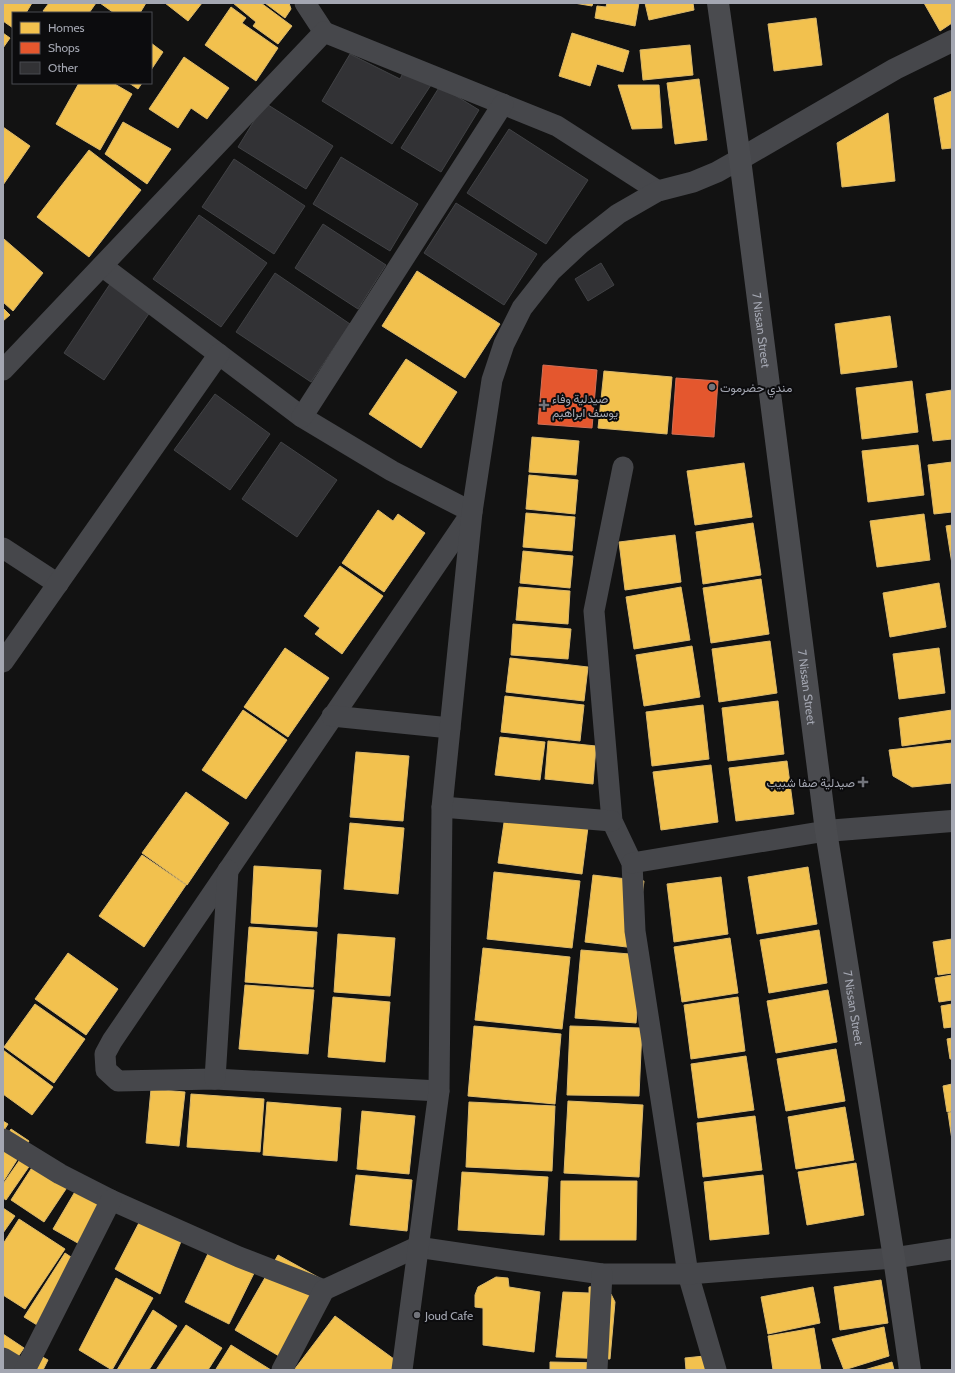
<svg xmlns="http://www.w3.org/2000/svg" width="955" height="1373" font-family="Cabin,Vazirmatn,sans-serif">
  <rect width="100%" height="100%" fill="#121212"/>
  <g fill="#f2c14e" stroke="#dbb96c">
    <path d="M3 3H32L26 13H13V28L3 21Z"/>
    <path d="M49 3H96L89 13H46L43 11Z"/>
    <path d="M100 3H146L140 13H114Z"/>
    <path d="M165 3H202L188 21Z"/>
    <path d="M233 3H261L292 26 278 44 253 26 256 22Z"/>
    <path d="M265 3H289L291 9 285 18Z"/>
    <path d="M574 3H593L592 6Z"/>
    <path d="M607 3H639L635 26 595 18 597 6 606 7Z"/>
    <path d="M645 3H693L694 10 649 20Z"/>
    <path d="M924 3H952V23L940 31Z"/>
    <path d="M231 7 246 18 242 23 278 48 256 81 205 45Z"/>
    <path d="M816 18 822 65 774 71 768 24Z"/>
    <path d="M3 33 10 38 3 48Z"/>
    <path d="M572 33 629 51 623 72 597 64 590 86 559 76Z"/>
    <path d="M151 43 163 52 151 70Z"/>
    <path d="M690 45 693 75 643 80 640 50Z"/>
    <path d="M184 57 229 88 207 119 191 108 178 128 149 109Z"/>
    <path d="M699 79 707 140 675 144 667 83Z"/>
    <path d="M79 83H113L132 94 100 150 56 124Z"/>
    <path d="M129 83H142L138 89Z"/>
    <path d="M618 85H659L662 128 632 129Z"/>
    <path d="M952 91V148L942 149 934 98Z"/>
    <path d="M888 113 895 181 842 187 837 143Z"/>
    <path d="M123 122 171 149 147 184 105 154Z"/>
    <path d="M3 127 30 146 3 185Z"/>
    <path d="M89 150 141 190 89 257 37 217Z"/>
    <path d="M4 239 43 273 13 311 3 302Z"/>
    <path d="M417 271 500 324 465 378 382 326Z"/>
    <path d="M3 308 10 315 3 321Z"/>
    <path d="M890 316 897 367 841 374 835 324Z"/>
    <path d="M406 359 457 392 421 448 369 414Z"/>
    <path d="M604 371 672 377 667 434 598 428Z"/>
    <path d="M912 381 918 432 862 439 856 388Z"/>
    <path d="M952 390V439L933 441 926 394Z"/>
    <path d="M532 437 579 441 576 475 529 472Z"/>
    <path d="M918 445 924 495 868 502 862 451Z"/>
    <path d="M952 462V512L934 514 928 465Z"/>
    <path d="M744 463 752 517 695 525 687 471Z"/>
    <path d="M529 475 578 480 575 514 526 509Z"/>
    <path d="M378 510 393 521 398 514 425 533 384 592 342 563Z"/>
    <path d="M526 513 575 517 572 551 523 547Z"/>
    <path d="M924 514 930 560 877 567 870 521Z"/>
    <path d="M753 523 761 575 703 584 696 532Z"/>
    <path d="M952 525V564L946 526Z"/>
    <path d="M675 535 681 582 625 590 619 542Z"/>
    <path d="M523 551 573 556 570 588 520 583Z"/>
    <path d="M340 566 383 596 342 654 315 634 320 628 304 616Z"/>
    <path d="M761 579 769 634 711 643 703 588Z"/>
    <path d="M939 583 946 627 890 637 883 593Z"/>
    <path d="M519 587 570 591 568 624 516 620Z"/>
    <path d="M681 587 690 640 634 649 626 597Z"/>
    <path d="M513 624 571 629 568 659 511 655Z"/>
    <path d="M770 641 777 693 719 702 712 649Z"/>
    <path d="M692 646 700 697 644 706 636 655Z"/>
    <path d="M285 648 329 678 288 737 244 707Z"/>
    <path d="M939 648 945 693 899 699 893 654Z"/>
    <path d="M510 658 588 667 584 701 506 692Z"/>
    <path d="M505 696 584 705 580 741 501 732Z"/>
    <path d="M778 701 784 754 728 761 722 708Z"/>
    <path d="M703 705 709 759 652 766 646 712Z"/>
    <path d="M243 710 287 740 246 799 202 770Z"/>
    <path d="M952 710V739L902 746 899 718Z"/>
    <path d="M500 737 545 742 540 780 495 775Z"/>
    <path d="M548 741 596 746 593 784 545 779Z"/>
    <path d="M952 743V783L912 787 893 776 889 750Z"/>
    <path d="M356 752 409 756 403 821 350 817Z"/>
    <path d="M787 761 794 814 736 821 729 768Z"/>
    <path d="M711 765 718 822 661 830 653 772Z"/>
    <path d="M186 792 229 823 187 885 142 853Z"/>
    <path d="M505 816 588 827 582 874 498 863Z"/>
    <path d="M350 823 404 828 398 894 344 889Z"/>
    <path d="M142 855 186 885 144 947 99 916Z"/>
    <path d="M254 866 321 870 317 927 251 923Z"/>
    <path d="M808 867 817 924 757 934 748 877Z"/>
    <path d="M494 872 580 881 572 948 487 939Z"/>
    <path d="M593 875 644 881 635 948 585 942Z"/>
    <path d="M721 877 728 934 674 942 667 884Z"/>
    <path d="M249 927 317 932 313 987 245 982Z"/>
    <path d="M819 930 827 983 769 993 760 940Z"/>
    <path d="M338 934 395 938 390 996 334 992Z"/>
    <path d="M730 938 738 993 682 1002 674 947Z"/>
    <path d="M952 939V973L938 975 933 942Z"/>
    <path d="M483 948 570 957 562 1029 475 1020Z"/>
    <path d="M581 950 642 955 636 1023 575 1018Z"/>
    <path d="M68 953 118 989 86 1035 35 999Z"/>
    <path d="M952 975V1000L939 1002 935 978Z"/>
    <path d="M245 985 314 990 308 1054 239 1049Z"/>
    <path d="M828 990 837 1042 776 1053 767 1001Z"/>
    <path d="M333 997 390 1002 385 1062 328 1057Z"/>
    <path d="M738 997 745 1051 691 1059 684 1005Z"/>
    <path d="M35 1004 85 1039 54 1083 4 1047Z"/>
    <path d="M952 1004V1027L944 1028 941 1006Z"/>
    <path d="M474 1026 561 1034 555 1104 468 1096Z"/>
    <path d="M570 1026 642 1028 639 1096 567 1095Z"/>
    <path d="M952 1038V1059H950L947 1039Z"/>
    <path d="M836 1049 845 1101 786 1111 777 1059Z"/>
    <path d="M3 1050 53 1087 32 1115 3 1094Z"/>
    <path d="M746 1056 754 1110 698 1118 691 1064Z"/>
    <path d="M952 1084V1111L947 1112 943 1086Z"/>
    <path d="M151 1089 185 1092 179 1146 146 1143Z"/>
    <path d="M191 1094 264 1099 260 1152 187 1147Z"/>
    <path d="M568 1101 643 1105 639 1177 564 1173Z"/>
    <path d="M267 1102 341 1108 337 1161 263 1155Z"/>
    <path d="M469 1102 555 1106 552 1171 466 1167Z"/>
    <path d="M845 1107 854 1160 796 1169 788 1117Z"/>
    <path d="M362 1111 415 1116 409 1174 357 1169Z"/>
    <path d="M952 1112V1140L948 1113Z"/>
    <path d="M755 1116 762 1170 703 1177 697 1123Z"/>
    <path d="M3 1121 8 1124 3 1132Z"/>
    <path d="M11 1129 29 1141 3 1182V1142Z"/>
    <path d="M28 1148 37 1155 6 1200 3 1198V1184Z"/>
    <path d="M42 1152 76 1174 44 1222 11 1200Z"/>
    <path d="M856 1163 864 1215 807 1225 798 1172Z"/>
    <path d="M462 1172 548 1177 544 1235 458 1230Z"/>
    <path d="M356 1175 412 1180 407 1231 350 1225Z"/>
    <path d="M763 1175 769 1234 710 1240 704 1182Z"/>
    <path d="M83 1178 120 1199 90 1250 53 1229Z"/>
    <path d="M561 1181H637L636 1240H560Z"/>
    <path d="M3 1208 15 1216 3 1233Z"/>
    <path d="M142 1217 182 1239 160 1294 115 1269Z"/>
    <path d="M19 1219 65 1249 25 1309 3 1295V1244Z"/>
    <path d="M215 1239 260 1261 229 1324 185 1302Z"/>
    <path d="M65 1253 83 1265 42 1328 24 1317Z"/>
    <path d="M278 1255 325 1281 279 1356 235 1330Z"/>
    <path d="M496 1277 508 1278 509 1287 540 1292 534 1352 483 1345V1308L475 1307V1295L478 1287Z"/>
    <path d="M116 1278 153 1298 112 1370 79 1350Z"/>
    <path d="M881 1280 888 1323 840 1330 834 1287Z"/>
    <path d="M596 1286 611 1294 615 1302 610 1359 556 1357 563 1292 589 1293V1287Z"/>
    <path d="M813 1287 820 1323 768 1334 761 1297Z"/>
    <path d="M153 1310 177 1326 149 1370H117Z"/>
    <path d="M335 1316 398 1362 397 1370H294Z"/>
    <path d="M186 1325 222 1348 208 1370H156Z"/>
    <path d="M884 1327 889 1356 844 1370 832 1339Z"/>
    <path d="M814 1328 821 1370H773L768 1336Z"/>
    <path d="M3 1334 24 1348 9 1370H3Z"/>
    <path d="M231 1345 271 1370 216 1369Z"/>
    <path d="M26 1348 48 1360 43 1370H14Z"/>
    <path d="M714 1355 716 1370H686L685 1358Z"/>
    <path d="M550 1362 606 1363 605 1370H550Z"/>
    <path d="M892 1362 894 1370H864Z"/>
  </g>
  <g fill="#e4572e" stroke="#d16f56">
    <path d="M543 365 597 370 592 428 538 424Z"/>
    <path d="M676 378 718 381 714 437 672 434Z"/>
  </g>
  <g fill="#323235" stroke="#414245">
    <path d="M350 54 400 79 404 71 431 85 392 144 322 101Z"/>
    <path d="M440 86 479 110 441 172 401 148Z"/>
    <path d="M265 103 333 146 306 189 238 147Z"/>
    <path d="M509 129 588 180 546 244 467 193Z"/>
    <path d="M341 157 418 204 390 251 313 204Z"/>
    <path d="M234 159 305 206 274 254 202 207Z"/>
    <path d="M456 203 537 254 504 305 424 253Z"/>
    <path d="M199 215 267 263 221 327 153 279Z"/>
    <path d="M323 224 386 265 358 309 295 268Z"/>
    <path d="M601 263 614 285 588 301 575 279Z"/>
    <path d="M275 273 350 324 311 382 236 332Z"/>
    <path d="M110 284 150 312 104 380 64 353Z"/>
    <path d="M215 394 270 434 230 490 174 450Z"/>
    <path d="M281 442 337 480 297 537 242 499Z"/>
  </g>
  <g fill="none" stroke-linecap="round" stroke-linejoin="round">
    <g stroke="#46474b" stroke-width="21">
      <path d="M305 3 324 32"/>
      <path d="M102 266 302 417 392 471 472 512 112 1041 105 1054 106 1070 118 1081 215 1079 439 1091"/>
      <path d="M3 370 324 32 557 126 658 191"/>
      <path d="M302 417 503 104"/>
      <path d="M623 467 594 611 612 821 632 863 635 931 688 1274 716 1370"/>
      <path d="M3 548 58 584"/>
      <path d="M3 662 219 354"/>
      <path d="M332 716 450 728"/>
      <path d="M442 807 612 821"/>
      <path d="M632 863 826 831"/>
      <path d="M215 1079 228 870"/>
      <path d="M3 1139 60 1174 111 1200 239 1257 324 1290"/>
      <path d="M3 1358 23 1370"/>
      <path d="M25 1370 111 1200"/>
      <path d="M282 1370 324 1290 417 1247 602 1274H688L894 1258 952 1249"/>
      <path d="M402 1370 439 1091 442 807 472 512 492 380 504 344 522 308 551 271 580 244 618 214 658 191 693 182 717 172 740 159"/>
      <path d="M597 1370 602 1274"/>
    </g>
    <g stroke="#46474b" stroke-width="22">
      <path d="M740 159 895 69 952 41"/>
      <path d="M826 831 952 821"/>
    </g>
    <path stroke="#4a4b4f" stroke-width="22" id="s1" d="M718 3 740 159 826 831 894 1258 910 1370"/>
  </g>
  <g fill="#71737a" stroke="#0c0c0e" stroke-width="1.5">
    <circle cx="712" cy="387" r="4"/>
    <path d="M542 399h4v4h4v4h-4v4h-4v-4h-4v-4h4z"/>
    <path d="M861 776h4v4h4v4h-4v4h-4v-4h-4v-4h4z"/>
    <circle cx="417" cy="1315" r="4"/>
  </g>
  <g text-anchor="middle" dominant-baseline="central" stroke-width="4" stroke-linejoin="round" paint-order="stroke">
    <g font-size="12" fill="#a4a7b2" stroke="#0c0c0e">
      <text stroke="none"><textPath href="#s1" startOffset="330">7 Nissan Street</textPath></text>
      <text stroke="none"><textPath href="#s1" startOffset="690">7 Nissan Street</textPath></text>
      <text stroke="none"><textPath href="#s1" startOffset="1014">7 Nissan Street</textPath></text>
    </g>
    <g font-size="12" fill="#a4a7b2" stroke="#0c0c0e" text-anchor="start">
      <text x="720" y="387">مندي حضرموت</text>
      <text x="552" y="398">صيدلية وفاء<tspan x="552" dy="14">يوسف ابراهيم</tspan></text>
      <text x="855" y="782" text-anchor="end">صيدلية صفا شبيب</text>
      <text x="425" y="1315">Joud Cafe</text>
    </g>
  </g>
  <rect width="955" height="1373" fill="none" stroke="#a4a7b2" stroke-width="8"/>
  <rect x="12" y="12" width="140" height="72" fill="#0c0c0e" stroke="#494a50"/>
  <rect x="20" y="22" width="20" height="12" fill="#f2c14e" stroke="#494a50"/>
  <text x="48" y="32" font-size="12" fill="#a4a7b2">Homes</text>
  <rect x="20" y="42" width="20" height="12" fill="#e4572e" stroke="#494a50"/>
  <text x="48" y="52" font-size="12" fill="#a4a7b2">Shops</text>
  <rect x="20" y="62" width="20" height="12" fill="#323235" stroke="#494a50"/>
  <text x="48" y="72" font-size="12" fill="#a4a7b2">Other</text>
</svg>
